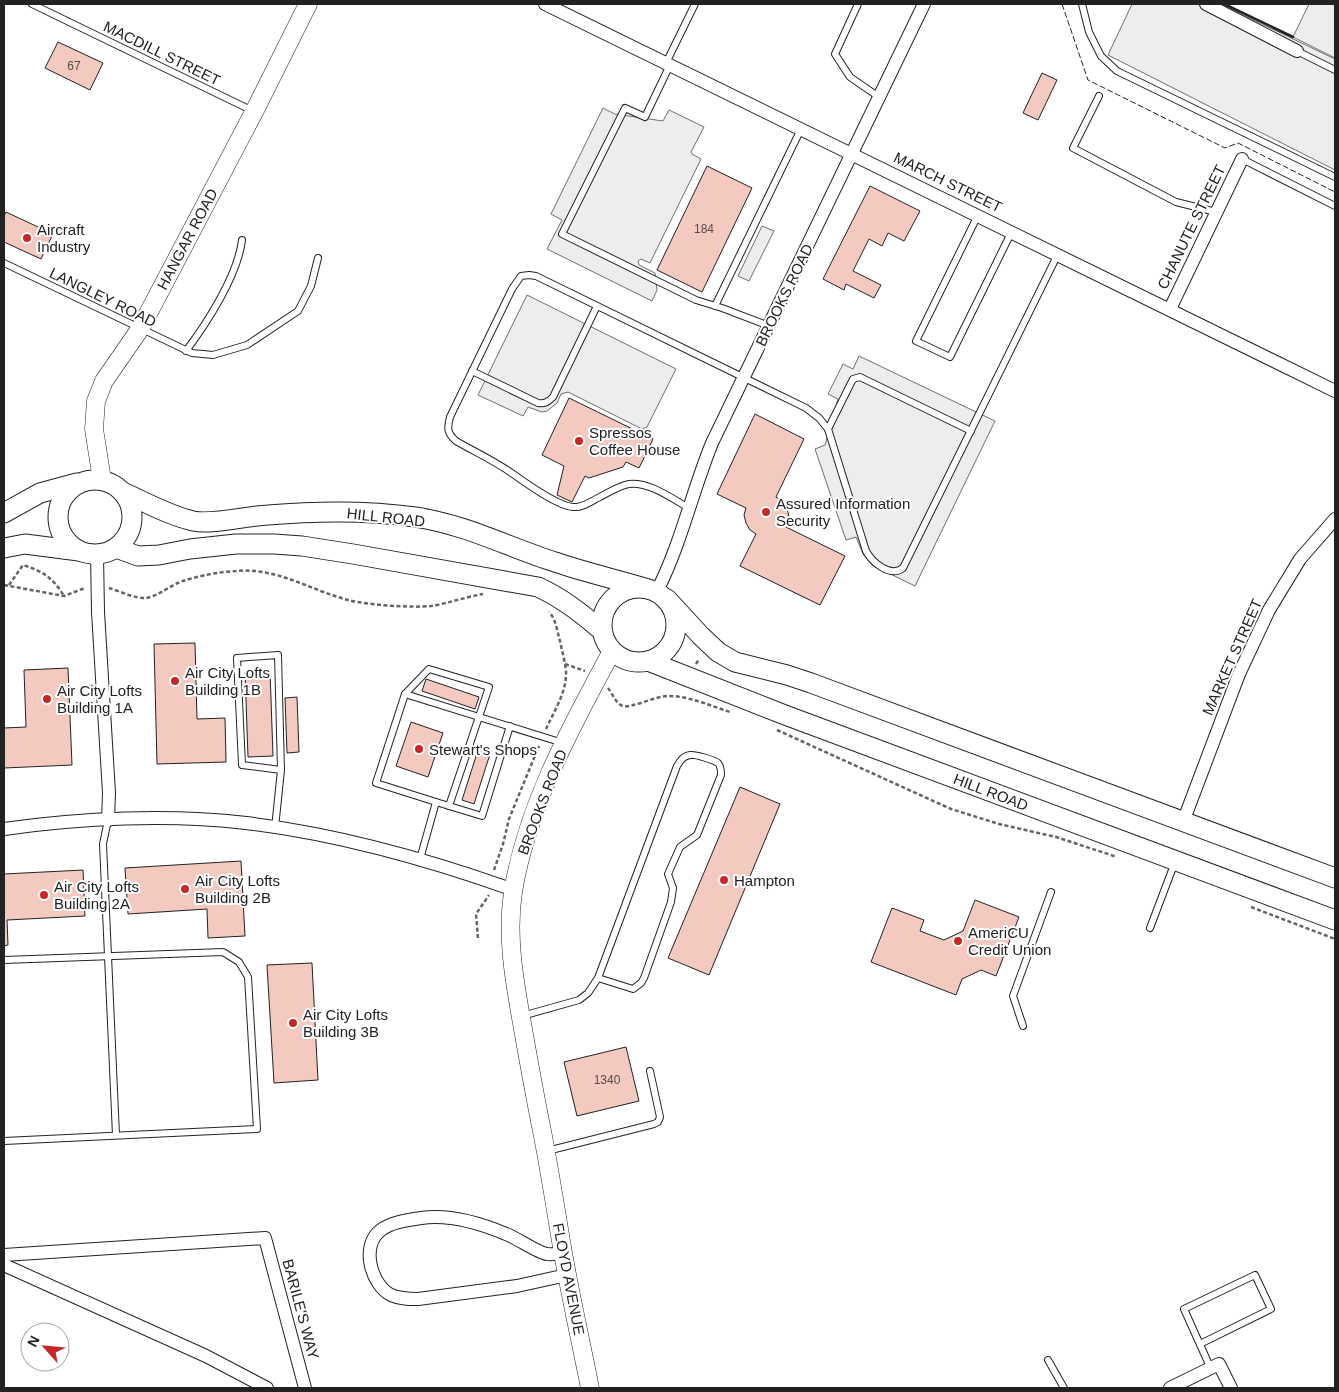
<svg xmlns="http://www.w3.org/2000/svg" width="1339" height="1392" font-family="Helvetica,sans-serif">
  <rect width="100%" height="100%" fill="#fff"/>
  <g fill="#ededed" stroke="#6f6f6f">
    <path d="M1132 4H1220L1335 59V170L1108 55Z"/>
    <path d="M1309 4H1335V58L1293 37Z"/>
    <path d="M603 108 615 114 663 121 669 110 704 127 691 152 692 154 701 159 650 263 641 259 638 261 639 265 655 273 657 290 652 301 547 249 562 220 551 214Z"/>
    <path d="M762 226 774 231 749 281 738 276Z"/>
    <path d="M527 295 676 369 647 427 642 429 568 392 561 394 557 403 547 411 542 412 528 407 523 416 478 395Z"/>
    <path d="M859 356 995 421 915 586 872 565 863 554 856 537 846 540 815 449 825 445 838 399 828 394 843 364 853 369Z"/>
  </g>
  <g fill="#f3c9c0" stroke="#222">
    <path d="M58 42 103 63 90 90 45 68Z"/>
    <path d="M1042 73 1057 80 1038 120 1023 113Z"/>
    <path d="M707 166 752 188 702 292 657 270Z"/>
    <path d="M870 186 920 211 904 241 888 233 882 246 869 239 853 271 881 285 874 298 846 284 844 290 823 279Z"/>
    <path d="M6 212 53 234 41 259 4 242V216Z"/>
    <path d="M569 398 653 439 639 468 626 462 623 467 589 478 585 476 572 502 557 495 564 466 542 455Z"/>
    <path d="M755 414 804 439 776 497 782 501 787 508 789 517 786 527 845 556 820 605 740 566 756 534 750 530 746 523 744 515 746 508 717 494Z"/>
    <path d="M195 643 197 719 225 718 226 762 157 764 154 644Z"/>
    <path d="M68 668 72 765 4 768V728L26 727 24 670Z"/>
    <path d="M270 671 273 756 248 757 245 672Z"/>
    <path d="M426 679 479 697 475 709 422 691Z"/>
    <path d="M297 697 299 752 287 753 285 698Z"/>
    <path d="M411 722 443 733 428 777 396 766Z"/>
    <path d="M479 747 491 751 474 804 462 800Z"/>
    <path d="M740 787 780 804 709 975 668 958Z"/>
    <path d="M241 861 245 936 208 938 207 909 128 914 125 868Z"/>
    <path d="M83 870 85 916 7 920 8 945 4 946V874Z"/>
    <path d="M975 900 1019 917 996 976 981 970 962 979 956 995 871 962 892 908 924 920 920 931 944 940 963 931Z"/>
    <path d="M312 963 318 1080 274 1083 267 965Z"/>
    <path d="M626 1047 639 1101 577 1116 564 1062Z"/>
  </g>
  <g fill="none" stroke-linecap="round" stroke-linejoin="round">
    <g stroke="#222" stroke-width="8">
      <g id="lane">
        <path d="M32 4 253 111"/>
        <path d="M858 4 835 54 850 77 879 97"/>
        <path d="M1082 4 1089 32 1101 56 1117 71 1335 177"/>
        <path d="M1297 51 1335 70"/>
        <path d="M666 63 695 4"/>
        <path d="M670 65 645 117 625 108 562 234 696 300 722 308 769 326"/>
        <path d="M1099 96 1073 148 1176 202 1216 212"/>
        <path d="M1242 159 1335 206"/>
        <path d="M978 215 916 341 950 357 1012 231"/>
        <path d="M4 263 192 353 213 355 247 345 298 311 311 286 318 258"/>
        <path d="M715 306 801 129"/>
        <path d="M186 351C207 323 238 275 242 240"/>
        <path d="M472 371 538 403C545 404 548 402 553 397L597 306"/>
        <path d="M828 429 853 379 860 377 971 431"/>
        <path d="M689 508C671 498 650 482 629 484 618 486 608 493 598 498 590 502 582 508 573 507 557 506 526 483 513 474 495 461 475 452 456 441 447 433 447 428 450 417L512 289 521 276 529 275 536 276 806 408 819 418 828 429 866 551C872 562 890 578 903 568L1058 254"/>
        <path d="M405 694 429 669 489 687 449 806"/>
        <path d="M436 802 482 816 510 726"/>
        <path d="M108 820 103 844 116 1135"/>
        <path d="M275 828 281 770 278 655 237 658 242 765 281 770"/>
        <path d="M420 859 436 802 376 783 405 694 563 743"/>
        <path d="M1150 928 1175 862"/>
        <path d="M4 960 223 952 239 962 248 977 257 1129 4 1141"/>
        <path d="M522 1016 579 1000 588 993 598 978 677 766C680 761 683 756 690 755 695 754 714 760 718 763 721 766 721 771 721 775L697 835 680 847 668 874 673 888 671 902 644 978 641 983 633 989 598 978"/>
        <path d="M1023 1026 1013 996 1051 892"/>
        <path d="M547 1151 654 1124 658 1122 660 1117 650 1071"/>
        <path d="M1200 1344 1271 1309 1255 1275 1184 1309 1211 1369"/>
        <path d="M1048 1360 1064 1388"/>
      </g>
    </g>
    <g stroke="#222" stroke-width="14">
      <g id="street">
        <path d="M545 4 1335 391"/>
        <path d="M1206 4 1297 51"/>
        <path d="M1170 309 1242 159"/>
        <path d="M97 554 98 612 109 793 108 820"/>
        <path d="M657 591C681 544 692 492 712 443L924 4"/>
        <path d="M1183 822 1239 674 1269 610 1300 559 1335 519"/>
        <path d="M4 829C81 818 169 814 246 823 338 834 427 859 514 890"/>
        <path d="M563 1253C558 1253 552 1255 547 1254 538 1253 517 1238 506 1234 480 1223 449 1214 421 1218 408 1220 391 1222 381 1230 360 1245 371 1285 391 1295 400 1299 409 1299 418 1299L517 1286 567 1275"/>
        <path d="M4 1255 265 1238 305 1388"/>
        <path d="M4 1265 206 1356 267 1388"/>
        <path d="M1170 1388 1219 1364 1231 1388"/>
      </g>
    </g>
    <g stroke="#222" stroke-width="19">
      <g id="secondary">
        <path d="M102 480 94 429 96 401 104 381 140 329 254 112 308 4"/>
        <path d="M590 1388C581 1343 571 1298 563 1253 556 1212 550 1172 542 1131 535 1097 529 1063 523 1029 515 984 506 938 513 892 527 806 571 727 612 651"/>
      </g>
    </g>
    <g stroke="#222" stroke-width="21">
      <g id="primary">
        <circle cx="95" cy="517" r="37"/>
        <path d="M123 492C145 502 168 515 193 521 212 525 247 516 268 515 317 511 366 510 415 517 464 524 508 547 555 562 584 572 615 579 645 588"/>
        <path d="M4 513 40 493 77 483"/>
        <path d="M4 548 25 544 79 551"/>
        <path d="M116 548 138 556 159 555 190 549 236 544H274L302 546 353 554 538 587C562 598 581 613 601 630"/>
        <circle cx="639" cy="625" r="37"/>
        <path d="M667 599 701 636 718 652 735 662 787 675 811 683 1335 878"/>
        <path d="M648 661 785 715 1335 920"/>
      </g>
    </g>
    <g stroke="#646464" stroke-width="2.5" stroke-dasharray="4 2.5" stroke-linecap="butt">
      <path d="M4 585 64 596 85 588"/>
      <path d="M9 585 23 565C43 571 53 578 64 596"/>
      <path d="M109 588C119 591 136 599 146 598 158 596 168 587 180 582 197 576 218 572 236 571 276 567 310 590 348 600 367 605 412 608 431 606 449 603 466 597 483 594"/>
      <path d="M565 664 585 671"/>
      <path d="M696 664 699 659"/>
      <path d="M608 688C612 693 616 704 623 706 633 708 655 696 669 696 689 696 711 706 730 712"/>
      <path d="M546 729C554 711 567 692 566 671 565 661 562 651 560 641 557 631 556 619 549 612"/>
      <path d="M777 730 951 809 999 824 1056 837 1117 857"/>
      <path d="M494 870 503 844 509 819 539 746"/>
      <path d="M1251 907 1335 939"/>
      <path d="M478 938 476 914 489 895"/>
    </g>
    <use href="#lane" stroke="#fff" stroke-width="6"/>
    <use href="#street" stroke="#fff" stroke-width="12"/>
    <use href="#secondary" stroke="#fff" stroke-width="18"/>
    <use href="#primary" stroke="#fff" stroke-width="19"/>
    <path stroke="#222" stroke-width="1" stroke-dasharray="6 2.5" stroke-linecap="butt" d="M1062 4 1088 80 1225 148 1238 143 1335 192"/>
    <path stroke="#222" stroke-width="2.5" d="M1224 4 1293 37"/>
  </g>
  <g fill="#c62828" stroke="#fff" stroke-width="2">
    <circle cx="27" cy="238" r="5"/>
    <circle cx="579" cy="441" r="5"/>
    <circle cx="766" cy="512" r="5"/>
    <circle cx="175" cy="681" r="5"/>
    <circle cx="47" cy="699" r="5"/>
    <circle cx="419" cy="749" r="5"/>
    <circle cx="724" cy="880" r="5"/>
    <circle cx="185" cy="889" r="5"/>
    <circle cx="44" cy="895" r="5"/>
    <circle cx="958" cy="941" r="5"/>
    <circle cx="293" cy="1023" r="5"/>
  </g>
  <g text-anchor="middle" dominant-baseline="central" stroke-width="4" stroke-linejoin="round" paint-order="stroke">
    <g font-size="12" fill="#564c4a">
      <text x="74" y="66">67</text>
      <text x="704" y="229">184</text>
      <text x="607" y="1080">1340</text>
    </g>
    <g font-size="15" fill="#222" stroke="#fff">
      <text transform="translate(162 53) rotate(26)">MACDILL STREET</text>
      <text transform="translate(948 182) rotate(26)">MARCH STREET</text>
      <text transform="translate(1191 227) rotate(-64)">CHANUTE STREET</text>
      <text transform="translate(187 239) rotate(-62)">HANGAR ROAD</text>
      <text transform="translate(784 295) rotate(-64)">BROOKS ROAD</text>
      <text transform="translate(103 297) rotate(26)">LANGLEY ROAD</text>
      <text transform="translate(386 517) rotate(6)">HILL ROAD</text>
      <text transform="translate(1232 657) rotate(-66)">MARKET STREET</text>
      <text transform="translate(991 792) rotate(21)">HILL ROAD</text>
      <text transform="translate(542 802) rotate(-69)">BROOKS ROAD</text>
      <text transform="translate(569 1279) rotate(79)">FLOYD AVENUE</text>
      <text transform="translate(301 1309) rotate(75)">BARILE'S WAY</text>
    </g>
    <g font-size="15" fill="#222" stroke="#fff" text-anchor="start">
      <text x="37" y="229">Aircraft<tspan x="37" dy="17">Industry</tspan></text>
      <text x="589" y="432">Spressos<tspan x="589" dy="17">Coffee House</tspan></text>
      <text x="776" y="503">Assured Information<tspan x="776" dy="17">Security</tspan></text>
      <text x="185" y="672">Air City Lofts<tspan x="185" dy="17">Building 1B</tspan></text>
      <text x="57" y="690">Air City Lofts<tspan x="57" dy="17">Building 1A</tspan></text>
      <text x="429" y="749">Stewart's Shops</text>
      <text x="195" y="880">Air City Lofts<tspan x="195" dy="17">Building 2B</tspan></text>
      <text x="734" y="880">Hampton</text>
      <text x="54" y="886">Air City Lofts<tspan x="54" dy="17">Building 2A</tspan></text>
      <text x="968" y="932">AmeriCU<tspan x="968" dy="17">Credit Union</tspan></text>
      <text x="303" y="1014">Air City Lofts<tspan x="303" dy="17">Building 3B</tspan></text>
    </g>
  </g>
  <rect width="1339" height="1392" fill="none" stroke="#222222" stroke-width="10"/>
  <g transform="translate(45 1347) rotate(297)"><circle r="24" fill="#ffffff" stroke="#a7a7a7"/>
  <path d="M0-4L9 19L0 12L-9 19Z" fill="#c62828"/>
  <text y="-8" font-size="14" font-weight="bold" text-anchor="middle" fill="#222222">N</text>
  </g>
</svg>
